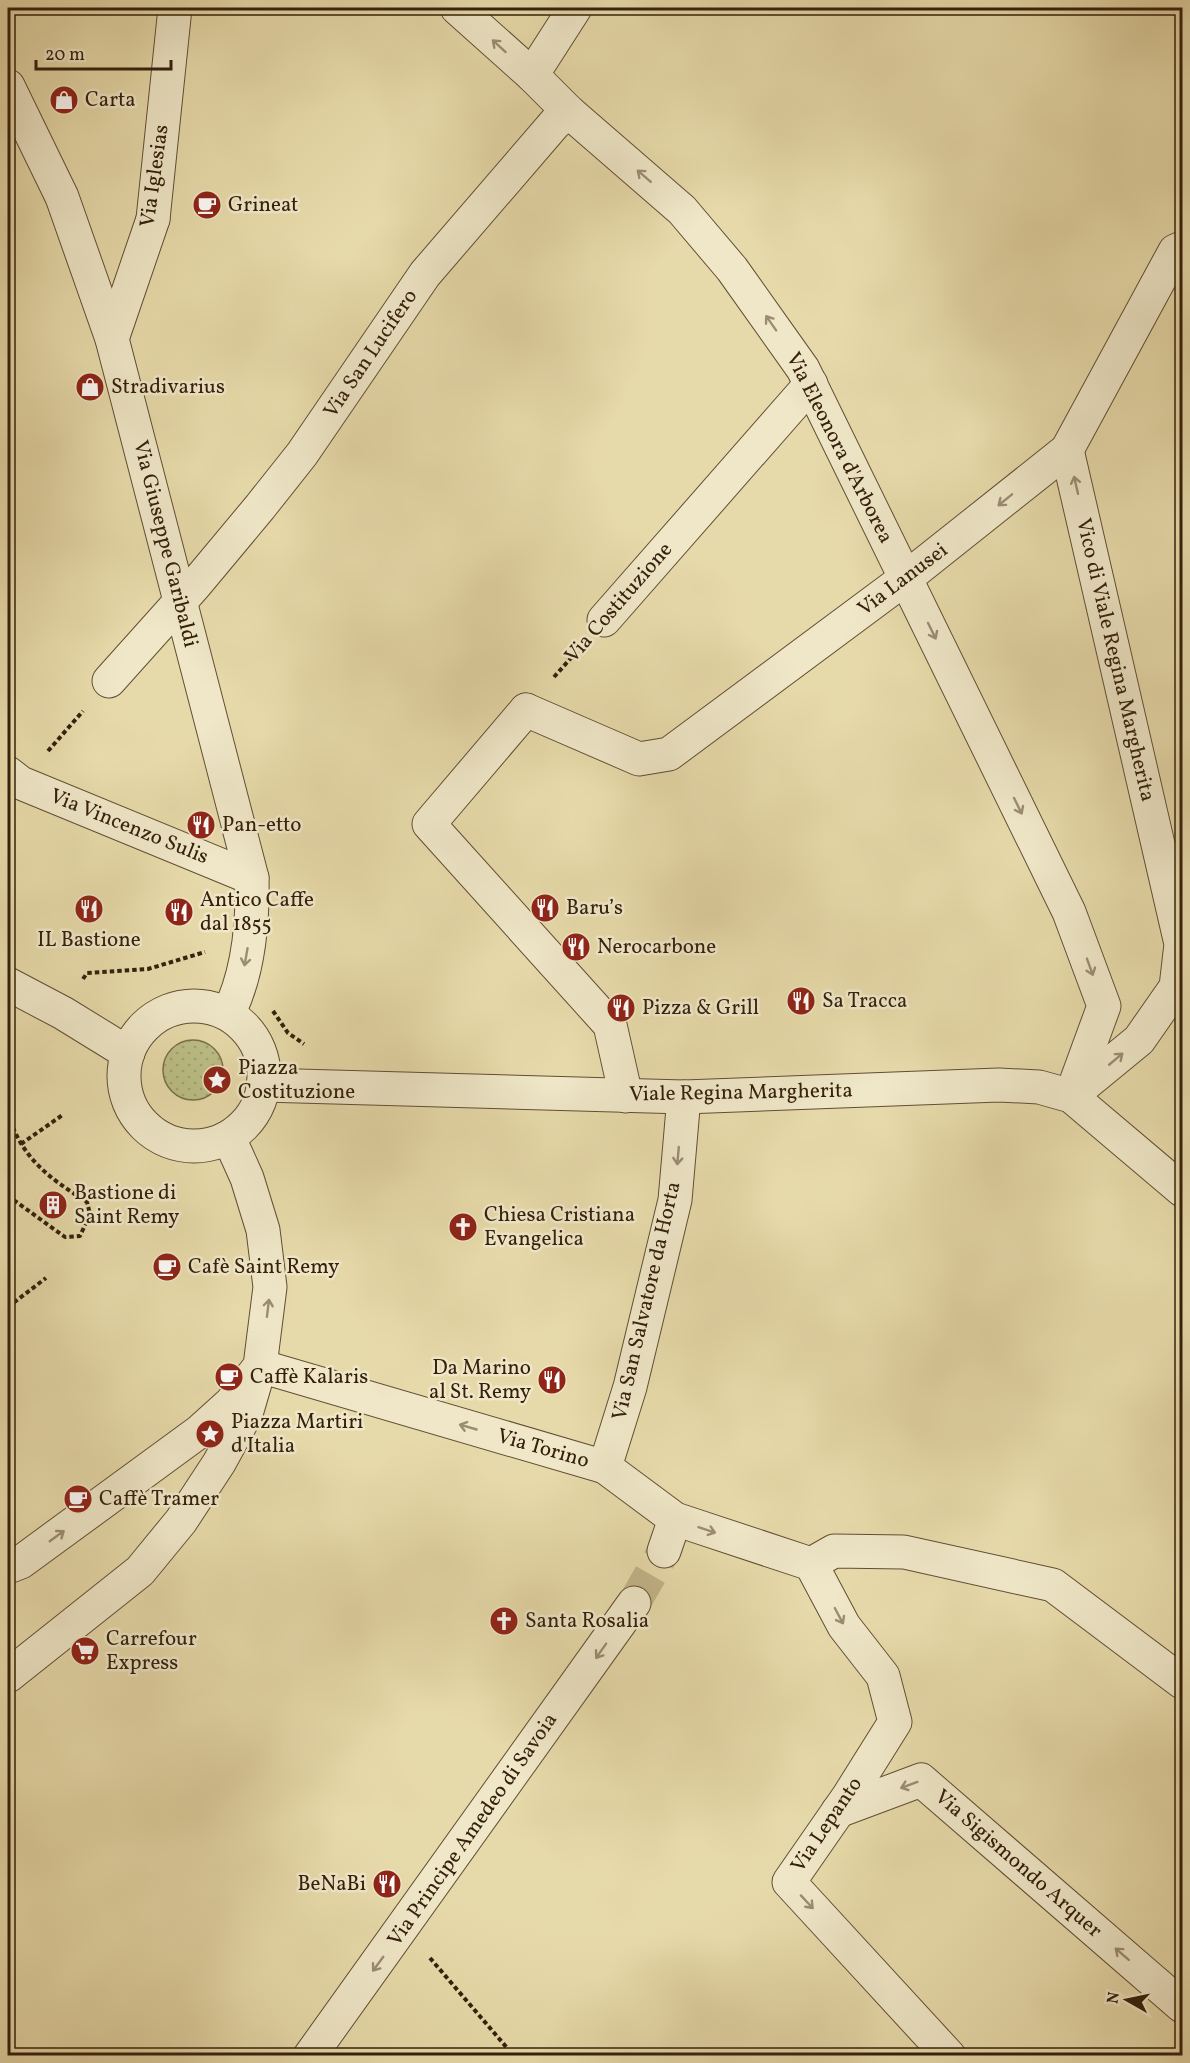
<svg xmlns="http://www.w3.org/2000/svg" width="1190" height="2063" font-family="Vollkorn,serif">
  <defs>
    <pattern id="grass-dots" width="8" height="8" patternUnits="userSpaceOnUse" patternTransform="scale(1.5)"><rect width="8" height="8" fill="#bbbe85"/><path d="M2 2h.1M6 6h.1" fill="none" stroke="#a1a372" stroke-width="1.8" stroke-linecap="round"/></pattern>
  </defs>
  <rect width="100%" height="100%" fill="#e7daaa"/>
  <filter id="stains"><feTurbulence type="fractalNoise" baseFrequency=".00333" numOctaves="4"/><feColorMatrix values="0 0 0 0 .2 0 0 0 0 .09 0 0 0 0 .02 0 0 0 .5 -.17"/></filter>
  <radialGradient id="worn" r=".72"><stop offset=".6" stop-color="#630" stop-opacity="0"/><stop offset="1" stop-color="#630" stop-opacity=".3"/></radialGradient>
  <circle fill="url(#grass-dots)" stroke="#786f48" stroke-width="1.5" cx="193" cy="1070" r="30"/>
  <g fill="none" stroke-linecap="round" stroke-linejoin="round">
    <path stroke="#c3b58a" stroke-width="33" stroke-dasharray="33 16" stroke-linecap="butt" d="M634 1603 664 1551"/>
    <g stroke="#614e34" stroke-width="35">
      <g id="pedestrian">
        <path d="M8 86 62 197 112 339 252 878C253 924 249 973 228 1014"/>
        <path d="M112 339 153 219"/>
        <path d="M604 620 811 384"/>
        <path d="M109 681 195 585 260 507 302 454 425 274 555 123 569 112"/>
        <path d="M526 710 429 824 610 1025 626 1096"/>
        <path d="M8 773 21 783 252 878"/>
        <path d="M811 1564 834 1551 904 1552 1053 1585 1182 1682"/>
        <path d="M8 1676 140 1571 181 1521 219 1463 246 1414 260 1366 605 1467"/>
      </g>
    </g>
    <g stroke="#614e34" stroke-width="35">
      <g id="minor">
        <path d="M457 8 532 75 569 112 682 210 732 269 803 369 1069 912 1104 1006 1071 1096"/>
        <path d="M532 75 575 8"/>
        <path d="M153 219 175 8"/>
        <path d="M1067 450 1181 944 1176 987 1139 1040 1072 1095"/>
        <path d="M526 710 639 759 669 754 906 578 1067 450 1175 251 1182 248"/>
        <path d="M684 1097 675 1200 630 1387 605 1467 675 1519 811 1564 844 1626 883 1676 895 1722 848 1797 789 1882 949 2056"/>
        <path d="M664 1551 675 1519"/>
        <path d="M8 1567 21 1562 200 1431 231 1403 260 1366 270 1287 263 1230 247 1178 229 1138"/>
        <path d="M838 1811 921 1780 1182 2006"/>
        <path d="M310 2056 634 1603"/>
      </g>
    </g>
    <g stroke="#614e34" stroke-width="35">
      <g id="tertiary">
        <path d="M8 984 63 1013 128 1053"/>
        <circle cx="194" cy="1076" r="70"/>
        <path d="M263 1085 684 1097 999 1085 1039 1087 1071 1096 1182 1190"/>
      </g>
    </g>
    <g stroke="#34200c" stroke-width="4" stroke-dasharray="4.5 3" stroke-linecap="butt">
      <path d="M554 677 579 649"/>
      <path d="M48 751 83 711"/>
      <path d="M83 979 87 973 148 969 205 952"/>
      <path d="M273 1011 288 1033 304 1044"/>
      <path d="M8 1113C21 1158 49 1178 87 1202L90 1214 80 1236 65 1237 8 1196"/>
      <path d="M21 1144 64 1114"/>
      <path d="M8 1307 46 1278"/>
      <path d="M430 1958 514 2056"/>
    </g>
    <use href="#pedestrian" stroke="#efe7c8" stroke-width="33"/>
    <use href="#minor" stroke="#efe7c8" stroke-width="33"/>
    <use href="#tertiary" stroke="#efe7c8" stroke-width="33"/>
  </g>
  <defs><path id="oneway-shaft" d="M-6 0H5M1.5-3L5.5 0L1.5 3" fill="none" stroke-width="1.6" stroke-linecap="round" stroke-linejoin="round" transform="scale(1.5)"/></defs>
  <g stroke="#9b8d73">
    <use href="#oneway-shaft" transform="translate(499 46) rotate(-138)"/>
    <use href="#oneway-shaft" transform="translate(644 176) rotate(-139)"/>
    <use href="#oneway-shaft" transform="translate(771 323) rotate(-125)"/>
    <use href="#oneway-shaft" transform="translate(1076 485) rotate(-103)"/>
    <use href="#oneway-shaft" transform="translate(1005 500) rotate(141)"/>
    <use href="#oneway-shaft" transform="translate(932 631) rotate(64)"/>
    <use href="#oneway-shaft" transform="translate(1018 806) rotate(64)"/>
    <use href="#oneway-shaft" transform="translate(246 957) rotate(100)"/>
    <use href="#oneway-shaft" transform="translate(1090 967) rotate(70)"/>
    <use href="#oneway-shaft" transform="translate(1116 1059) rotate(-40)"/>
    <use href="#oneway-shaft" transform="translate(678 1156) rotate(95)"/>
    <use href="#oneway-shaft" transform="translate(268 1308) rotate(-83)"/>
    <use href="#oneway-shaft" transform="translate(468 1427) rotate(-164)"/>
    <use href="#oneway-shaft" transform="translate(707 1530) rotate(18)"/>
    <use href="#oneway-shaft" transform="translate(57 1536) rotate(-36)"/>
    <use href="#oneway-shaft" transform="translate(839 1616) rotate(62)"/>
    <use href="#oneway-shaft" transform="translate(601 1651) rotate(125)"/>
    <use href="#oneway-shaft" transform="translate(909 1785) rotate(160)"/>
    <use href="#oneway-shaft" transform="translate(807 1902) rotate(47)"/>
    <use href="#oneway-shaft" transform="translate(1122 1954) rotate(-139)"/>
    <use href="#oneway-shaft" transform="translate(378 1964) rotate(126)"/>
  </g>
  <defs>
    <g id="shop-disc" transform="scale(1.5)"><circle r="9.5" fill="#8f2418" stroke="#efe7c8"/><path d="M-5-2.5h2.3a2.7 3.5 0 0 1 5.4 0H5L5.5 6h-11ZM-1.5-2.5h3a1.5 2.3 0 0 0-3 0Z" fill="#fff"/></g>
    <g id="cafe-disc" transform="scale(1.5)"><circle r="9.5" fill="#8f2418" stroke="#efe7c8"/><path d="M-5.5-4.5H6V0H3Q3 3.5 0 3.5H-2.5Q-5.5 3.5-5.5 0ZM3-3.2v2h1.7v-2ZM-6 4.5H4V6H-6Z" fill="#fff"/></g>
    <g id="restaurant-disc" transform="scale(1.5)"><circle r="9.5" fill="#8f2418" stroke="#efe7c8"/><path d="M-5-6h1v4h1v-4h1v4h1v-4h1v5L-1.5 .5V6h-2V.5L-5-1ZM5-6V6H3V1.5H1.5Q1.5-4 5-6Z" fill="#fff"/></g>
    <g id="sight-disc" transform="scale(1.5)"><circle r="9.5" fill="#8f2418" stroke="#efe7c8"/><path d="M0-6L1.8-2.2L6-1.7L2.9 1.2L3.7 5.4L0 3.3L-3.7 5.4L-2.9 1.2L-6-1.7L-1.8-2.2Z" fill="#fff"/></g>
    <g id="building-disc" transform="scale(1.5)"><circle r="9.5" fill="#8f2418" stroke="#efe7c8"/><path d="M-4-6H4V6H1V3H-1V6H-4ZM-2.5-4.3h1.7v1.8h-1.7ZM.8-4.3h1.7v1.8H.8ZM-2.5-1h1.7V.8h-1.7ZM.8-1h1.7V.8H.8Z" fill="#fff"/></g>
    <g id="church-disc" transform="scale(1.5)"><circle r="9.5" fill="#8f2418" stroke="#efe7c8"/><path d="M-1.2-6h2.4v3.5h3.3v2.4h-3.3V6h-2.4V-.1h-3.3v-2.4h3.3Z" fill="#fff"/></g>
    <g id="supermarket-disc" transform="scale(1.5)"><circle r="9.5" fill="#8f2418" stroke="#efe7c8"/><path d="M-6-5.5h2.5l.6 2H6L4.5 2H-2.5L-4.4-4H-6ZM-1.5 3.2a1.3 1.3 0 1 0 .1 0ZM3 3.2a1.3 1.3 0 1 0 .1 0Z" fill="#fff"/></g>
  </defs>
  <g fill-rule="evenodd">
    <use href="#shop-disc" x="64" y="100"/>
    <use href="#cafe-disc" x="207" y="205"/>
    <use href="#shop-disc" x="90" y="387"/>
    <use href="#restaurant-disc" x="201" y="825"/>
    <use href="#restaurant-disc" x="545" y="908"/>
    <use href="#restaurant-disc" x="89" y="909"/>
    <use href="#restaurant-disc" x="179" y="912"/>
    <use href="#restaurant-disc" x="576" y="947"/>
    <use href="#restaurant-disc" x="801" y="1001"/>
    <use href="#restaurant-disc" x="621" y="1008"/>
    <use href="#sight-disc" x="217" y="1080"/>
    <use href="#building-disc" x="53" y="1205"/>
    <use href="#church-disc" x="463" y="1227"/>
    <use href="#cafe-disc" x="167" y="1267"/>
    <use href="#cafe-disc" x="229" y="1377"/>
    <use href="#restaurant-disc" x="552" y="1380"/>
    <use href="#sight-disc" x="210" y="1434"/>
    <use href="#cafe-disc" x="78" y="1499"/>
    <use href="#church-disc" x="504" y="1621"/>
    <use href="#supermarket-disc" x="85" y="1651"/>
    <use href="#restaurant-disc" x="387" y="1884"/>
  </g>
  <g text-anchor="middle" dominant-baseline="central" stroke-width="5" stroke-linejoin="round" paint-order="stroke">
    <g font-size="21" fill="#34200c" stroke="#efe7c8" text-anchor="start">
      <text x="85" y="100">Carta</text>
      <text x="228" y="205">Grineat</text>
      <text x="111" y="387">Stradivarius</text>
      <text x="222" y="825">Pan-etto</text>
      <text x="200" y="900">Antico Caffe<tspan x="200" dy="24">dal 1855</tspan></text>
      <text x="566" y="908">Baru’s</text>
      <text x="89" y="940" text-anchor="middle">IL Bastione</text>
      <text x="597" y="947">Nerocarbone</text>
      <text x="822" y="1001">Sa Tracca</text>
      <text x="642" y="1008">Pizza &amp; Grill</text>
      <text x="238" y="1068">Piazza<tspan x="238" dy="24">Costituzione</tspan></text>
      <text x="74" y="1193">Bastione di<tspan x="74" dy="24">Saint Remy</tspan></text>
      <text x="484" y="1215">Chiesa Cristiana<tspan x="484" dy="24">Evangelica</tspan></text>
      <text x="188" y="1267">Cafè Saint Remy</text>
      <text x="531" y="1368" text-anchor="end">Da Marino<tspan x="531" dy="24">al St. Remy</tspan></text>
      <text x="250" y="1377">Caffè Kalaris</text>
      <text x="231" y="1422">Piazza Martiri<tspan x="231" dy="24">d'Italia</tspan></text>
      <text x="99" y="1499">Caffè Tramer</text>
      <text x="525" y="1621">Santa Rosalia</text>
      <text x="106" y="1639">Carrefour<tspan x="106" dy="24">Express</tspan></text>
      <text x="366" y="1884" text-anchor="end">BeNaBi</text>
    </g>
    <g font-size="21" fill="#34200c" stroke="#efe7c8">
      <text transform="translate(155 176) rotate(-82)">Via Iglesias</text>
      <text transform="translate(371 354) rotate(-56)">Via San Lucifero</text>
      <text transform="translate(839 448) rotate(63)">Via Eleonora d'Arborea</text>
      <text transform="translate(165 544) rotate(76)">Via Giuseppe Garibaldi</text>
      <text transform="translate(903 580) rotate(-37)">Via Lanusei</text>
      <text transform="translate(619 603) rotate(-49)">Via Costituzione</text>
      <text transform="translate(1115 660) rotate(77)">Vico di Viale Regina Margherita</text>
      <text transform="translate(129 827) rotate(22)">Via Vincenzo Sulis</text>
      <text transform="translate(741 1093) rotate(-1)">Viale Regina Margherita</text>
      <text transform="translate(647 1301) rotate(-77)">Via San Salvatore da Horta</text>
      <text transform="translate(543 1449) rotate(16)">Via Torino</text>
      <text transform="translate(827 1825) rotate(-56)">Via Lepanto</text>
      <text transform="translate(473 1830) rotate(-55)">Via Principe Amedeo di Savoia</text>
      <text transform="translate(1018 1864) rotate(41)">Via Sigismondo Arquer</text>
    </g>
  </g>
  <rect width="1190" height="2063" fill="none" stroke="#e7daaa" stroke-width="30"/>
  <rect x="9" y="9" width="1172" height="2045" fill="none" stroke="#34200c" stroke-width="3"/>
  <rect x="15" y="15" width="1160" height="2033" fill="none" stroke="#34200c" stroke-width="1.5"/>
  <g transform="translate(1127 2000) rotate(279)" stroke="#efe7c8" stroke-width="4.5" paint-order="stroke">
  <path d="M0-4.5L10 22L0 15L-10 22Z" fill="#34200c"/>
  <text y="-9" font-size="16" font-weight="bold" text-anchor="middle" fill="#34200c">N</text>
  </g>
  <path d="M36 60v9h135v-9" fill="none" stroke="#34200c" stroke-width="3"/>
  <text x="45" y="60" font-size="18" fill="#34200c" stroke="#efe7c8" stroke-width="4.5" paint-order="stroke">20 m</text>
  <rect width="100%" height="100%" filter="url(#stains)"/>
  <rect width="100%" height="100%" fill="url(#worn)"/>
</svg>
